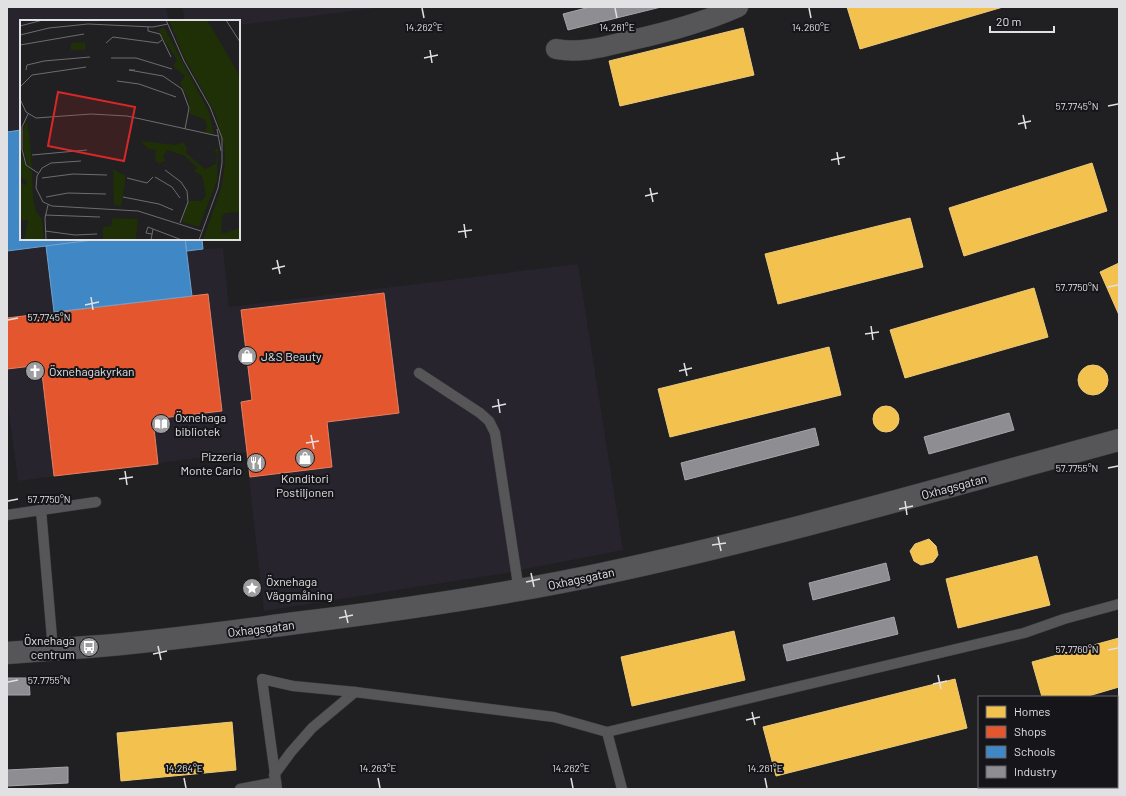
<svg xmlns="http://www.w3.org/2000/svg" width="1126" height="796" font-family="Barlow,sans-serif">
  <rect width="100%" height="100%" fill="#201f22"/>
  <g fill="#27242d">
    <path d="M7 7H166L169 21H21V239H202L203 249 223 248 229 307 578 264 623 550 506 573 264 611 246 452 18 481 7 396Z"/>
    <path d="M182 7H384L239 25V21H185Z"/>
  </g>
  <g fill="#f2c14e" stroke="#edca7b">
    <path d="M847 7H1003L860 49Z"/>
    <path d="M743 28 754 75 620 106 609 61Z"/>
    <path d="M1092 163 1107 211 964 256 949 208Z"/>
    <path d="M910 218 923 267 778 304 765 254Z"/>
    <path d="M1119 263V315L1100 272Z"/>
    <path d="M1034 288 1048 337 905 378 890 330Z"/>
    <path d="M829 347 841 395 670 437 658 389Z"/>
    <circle cx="1093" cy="380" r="15"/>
    <circle cx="886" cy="419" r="13"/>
    <path d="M929 539 936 546 938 555 933 562 921 565 914 561 910 551 915 544Z"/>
    <path d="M1037 556 1050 605 958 628 946 579Z"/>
    <path d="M734 631 745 680 632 706 621 657Z"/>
    <path d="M1119 638V687L1085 697H1042L1032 662Z"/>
    <path d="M955 679 967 728 776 776 763 727Z"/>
    <path d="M232 722 236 770 121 781 117 733Z"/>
  </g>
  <g fill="#e4572e" stroke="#e38064">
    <path d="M384 293 399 413 327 422 332 467 250 477 241 402 252 400 241 310Z"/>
    <path d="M208 294 222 411 153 419 158 464 54 476 41 365 7 369V318Z"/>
  </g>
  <g fill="#3f88c5" stroke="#70a2ce">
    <path d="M21 130V239H101L7 251V132Z"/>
    <path d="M101 239H185L192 296 54 312 46 246Z"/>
    <path d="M185 239H202L203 249 187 251Z"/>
  </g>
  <g fill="#8d8d92" stroke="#a6a6aa">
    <path d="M590 7H661L568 30 563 14Z"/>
    <path d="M1009 413 1014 430 929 454 924 437Z"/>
    <path d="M815 428 819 445 685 480 681 463Z"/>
    <path d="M886 563 890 580 813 600 809 583Z"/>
    <path d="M894 617 898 634 787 661 783 645Z"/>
    <path d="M7 678H29L30 695H7Z"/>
    <path d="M68 767V783L7 786V770Z"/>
  </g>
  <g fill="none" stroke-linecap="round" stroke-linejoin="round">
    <g stroke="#3d3c3e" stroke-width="11">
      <g id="service">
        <path d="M419 373 480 413 489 421 495 433 519 591"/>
        <path d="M41 510 96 502"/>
        <path d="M7 515 41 510 53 650"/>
        <path d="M607 732 622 789"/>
        <path d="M274 775 291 752 312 728 355 692"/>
        <path d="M240 789 276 782"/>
        <path d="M277 789 262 679 293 686 355 692 554 717 607 732 1024 633 1064 619 1119 604"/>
      </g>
    </g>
    <g stroke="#3d3c3e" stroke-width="21">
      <path id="minor" d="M556 49C582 54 606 46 632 40 668 32 704 22 738 7"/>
    </g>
    <g stroke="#3d3c3e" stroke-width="23">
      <path id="tertiary" d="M7 653C34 651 60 649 87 647 157 642 227 632 296 623 400 610 504 595 606 573 779 536 949 486 1119 440"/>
    </g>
    <use href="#service" stroke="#565557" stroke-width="10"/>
    <use href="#minor" stroke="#565557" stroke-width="20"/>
    <use href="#tertiary" stroke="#565557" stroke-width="22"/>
  </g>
  <path fill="none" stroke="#e1e0e3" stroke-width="1.5" d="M422 8 424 18M615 8 617 18M809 8 811 18M430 50 432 63M424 58 438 55M1108 106 1118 104M1023 115 1026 129M1018 124 1031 121M837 152 839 165M831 160 845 157M650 188 653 202M645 196 658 193M464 224 466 238M458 232 472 230M277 260 280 274M272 269 285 266M1108 287 1118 285M91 297 93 310M85 305 99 302M8 320 18 318M871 326 873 340M865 334 879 332M684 363 687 376M679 371 692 368M498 399 500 413M492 407 506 404M311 435 314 449M306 443 319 441M1108 468 1118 466M125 471 127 485M119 479 133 477M8 501 18 499M905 501 907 515M899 509 913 506M718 537 721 551M712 545 726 543M531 573 534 587M526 582 540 579M345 610 348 623M339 618 353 615M158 646 161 660M1108 650 1118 648M153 654 167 651M938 675 941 689M8 682 18 680M933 684 947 681M752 712 755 725M746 720 760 717M184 778 186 788M378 778 380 788M571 778 573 788M765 778 767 788"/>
  <defs>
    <g id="shop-disc" transform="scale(1)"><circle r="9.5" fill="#9d9c9f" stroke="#161519"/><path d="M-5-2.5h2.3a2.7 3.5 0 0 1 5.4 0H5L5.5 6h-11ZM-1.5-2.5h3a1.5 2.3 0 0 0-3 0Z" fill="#fff"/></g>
    <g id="church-disc" transform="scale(1)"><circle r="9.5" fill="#9d9c9f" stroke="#161519"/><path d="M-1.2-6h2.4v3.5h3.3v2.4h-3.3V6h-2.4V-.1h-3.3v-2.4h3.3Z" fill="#fff"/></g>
    <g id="library-disc" transform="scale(1)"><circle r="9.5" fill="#9d9c9f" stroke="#161519"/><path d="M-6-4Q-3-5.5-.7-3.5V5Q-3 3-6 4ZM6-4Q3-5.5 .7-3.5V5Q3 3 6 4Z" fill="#fff"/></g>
    <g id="restaurant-disc" transform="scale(1)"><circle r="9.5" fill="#9d9c9f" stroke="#161519"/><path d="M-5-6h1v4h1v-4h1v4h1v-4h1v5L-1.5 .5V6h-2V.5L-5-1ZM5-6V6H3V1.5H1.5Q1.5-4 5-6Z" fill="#fff"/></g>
    <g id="sight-disc" transform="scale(1)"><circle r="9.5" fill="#9d9c9f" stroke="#161519"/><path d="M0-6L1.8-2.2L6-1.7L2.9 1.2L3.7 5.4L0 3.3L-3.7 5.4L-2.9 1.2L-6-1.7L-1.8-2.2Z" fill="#fff"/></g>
    <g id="bus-disc" transform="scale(1)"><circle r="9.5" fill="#9d9c9f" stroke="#161519"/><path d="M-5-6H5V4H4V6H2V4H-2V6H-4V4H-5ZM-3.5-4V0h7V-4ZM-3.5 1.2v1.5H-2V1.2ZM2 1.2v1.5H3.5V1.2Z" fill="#fff"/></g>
  </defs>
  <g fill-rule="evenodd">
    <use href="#shop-disc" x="247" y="356"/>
    <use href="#church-disc" x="35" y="371"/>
    <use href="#library-disc" x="161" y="424"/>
    <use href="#shop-disc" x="305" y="458"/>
    <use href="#restaurant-disc" x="256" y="463"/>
    <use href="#sight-disc" x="252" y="588"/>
    <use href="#bus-disc" x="89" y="647"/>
  </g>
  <g text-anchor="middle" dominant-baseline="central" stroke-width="4" stroke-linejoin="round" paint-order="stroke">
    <g font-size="12" fill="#e1e0e3" stroke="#161519" text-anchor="start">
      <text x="261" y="356">J&amp;S Beauty</text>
      <text x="49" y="371">Öxnehagakyrkan</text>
      <text x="175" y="417">Öxnehaga<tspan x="175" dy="14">bibliotek</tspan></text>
      <text x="242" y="456" text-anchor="end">Pizzeria<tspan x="242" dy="14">Monte Carlo</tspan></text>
      <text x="305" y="478" text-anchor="middle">Konditori<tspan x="305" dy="14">Postiljonen</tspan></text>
      <text x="266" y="581">Öxnehaga<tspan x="266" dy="14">Väggmålning</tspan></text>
      <text x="75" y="640" text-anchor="end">Öxnehaga<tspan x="75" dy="14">centrum</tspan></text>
    </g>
    <g font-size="12" fill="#e1e0e3" stroke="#161519">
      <text transform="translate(954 486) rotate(-15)">Oxhagsgatan</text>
      <text transform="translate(581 578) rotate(-12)">Oxhagsgatan</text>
      <text transform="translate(261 628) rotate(-7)">Oxhagsgatan</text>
    </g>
  </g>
  <g transform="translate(20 20)">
    <rect width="220" height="220" fill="#201f22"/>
    <path d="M149 0H187L220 56V197L218 192 206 193 202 196 201 214 220 208V220H183L202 166 205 142 204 125 195 93 164 37ZM144 7 189 92 194 113H185L187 105 184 99 170 94 169 81 160 63 165 56 153 46 157 40 138 10ZM65 22V30H51V23ZM7 100 10 121 12 148 8 145 3 128V111ZM120 121 156 125 163 122 167 128 166 133 185 149 196 144 197 134 194 132 198 127 197 161 179 207 162 202 169 181H182L186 175 182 156 174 151 177 148 165 136 147 130 143 137 147 142 143 141 139 145V142L135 141 136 130 129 129ZM0 132 6 146 12 151 13 177 16 192 22 199 24 220H0H4L8 201 0 199V163L6 165 7 161 0 156ZM93 149 106 156 101 187 94 184ZM92 198 118 199 116 219 83 220V207L91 206Z" fill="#1f2f06"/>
    <path fill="none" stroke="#6d6c6f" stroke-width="1" d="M146 0 164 41 190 87 202 118V143L198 168 179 220M206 0 220 22M0 6 23 0M128 7V11L140 14 151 37M0 15 29 8 68 4 133 7 148 4M86 23 93 17 138 23 142 20M0 25 64 14M91 38H116L152 49M6 50 7 45 24 41 70 37M115 50H109L143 56 162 69 169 88 165 109M97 61 119 64 156 77M0 67 12 55 66 47M0 79 6 92 16 98 71 94 107 96 198 116M8 94 2 107V129L6 145 18 153M197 109 201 131M12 135 67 130M61 141 31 143 22 148 17 156 16 168 23 182 32 186 118 191 181 211M145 150 161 162 167 171 168 182 160 203M135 157 152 167 160 178M22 158 53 154 87 155M107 158 127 163 133 157M26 177 48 173 86 174M103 177 139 184 153 190M25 195 80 197M133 209 162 220M25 211 55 215 77 214M26 220 25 198 28 185M131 220 133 209 128 207 126 213 132 214"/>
    <path fill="#d62828" fill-opacity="0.15" stroke="#d62828" stroke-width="2" d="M38 72 115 87 104 141 28 126Z"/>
    <rect width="220" height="220" fill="none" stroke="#e1e0e3" stroke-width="2"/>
  </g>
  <g font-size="10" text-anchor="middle" fill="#e1e0e3" stroke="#161519" stroke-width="4" stroke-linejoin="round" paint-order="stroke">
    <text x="424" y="31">14.262°E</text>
    <text x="617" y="31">14.261°E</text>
    <text x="811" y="31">14.260°E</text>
    <text x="1077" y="110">57.7745°N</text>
    <text x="1077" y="291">57.7750°N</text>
    <text x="49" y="321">57.7745°N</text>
    <text x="1077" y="472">57.7755°N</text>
    <text x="49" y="503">57.7750°N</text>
    <text x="1077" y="653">57.7760°N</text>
    <text x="49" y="684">57.7755°N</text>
    <text x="184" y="772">14.264°E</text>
    <text x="378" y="772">14.263°E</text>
    <text x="571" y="772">14.262°E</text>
    <text x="765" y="772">14.261°E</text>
  </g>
  <rect width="1126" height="796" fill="none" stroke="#e1e0e3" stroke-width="16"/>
  <rect x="978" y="696" width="140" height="92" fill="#161519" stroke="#67666a"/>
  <rect x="986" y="706" width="20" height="12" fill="#f2c14e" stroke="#67666a"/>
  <text x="1014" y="716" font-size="12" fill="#e1e0e3">Homes</text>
  <rect x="986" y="726" width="20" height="12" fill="#e4572e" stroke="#67666a"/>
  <text x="1014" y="736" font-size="12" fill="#e1e0e3">Shops</text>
  <rect x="986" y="746" width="20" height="12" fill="#3f88c5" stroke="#67666a"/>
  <text x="1014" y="756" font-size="12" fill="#e1e0e3">Schools</text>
  <rect x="986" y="766" width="20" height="12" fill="#8d8d92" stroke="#67666a"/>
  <text x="1014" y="776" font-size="12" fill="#e1e0e3">Industry</text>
  <path d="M990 26v6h64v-6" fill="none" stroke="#e1e0e3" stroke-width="2"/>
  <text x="996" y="26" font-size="12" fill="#e1e0e3" stroke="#161519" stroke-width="3" paint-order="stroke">20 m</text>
</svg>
